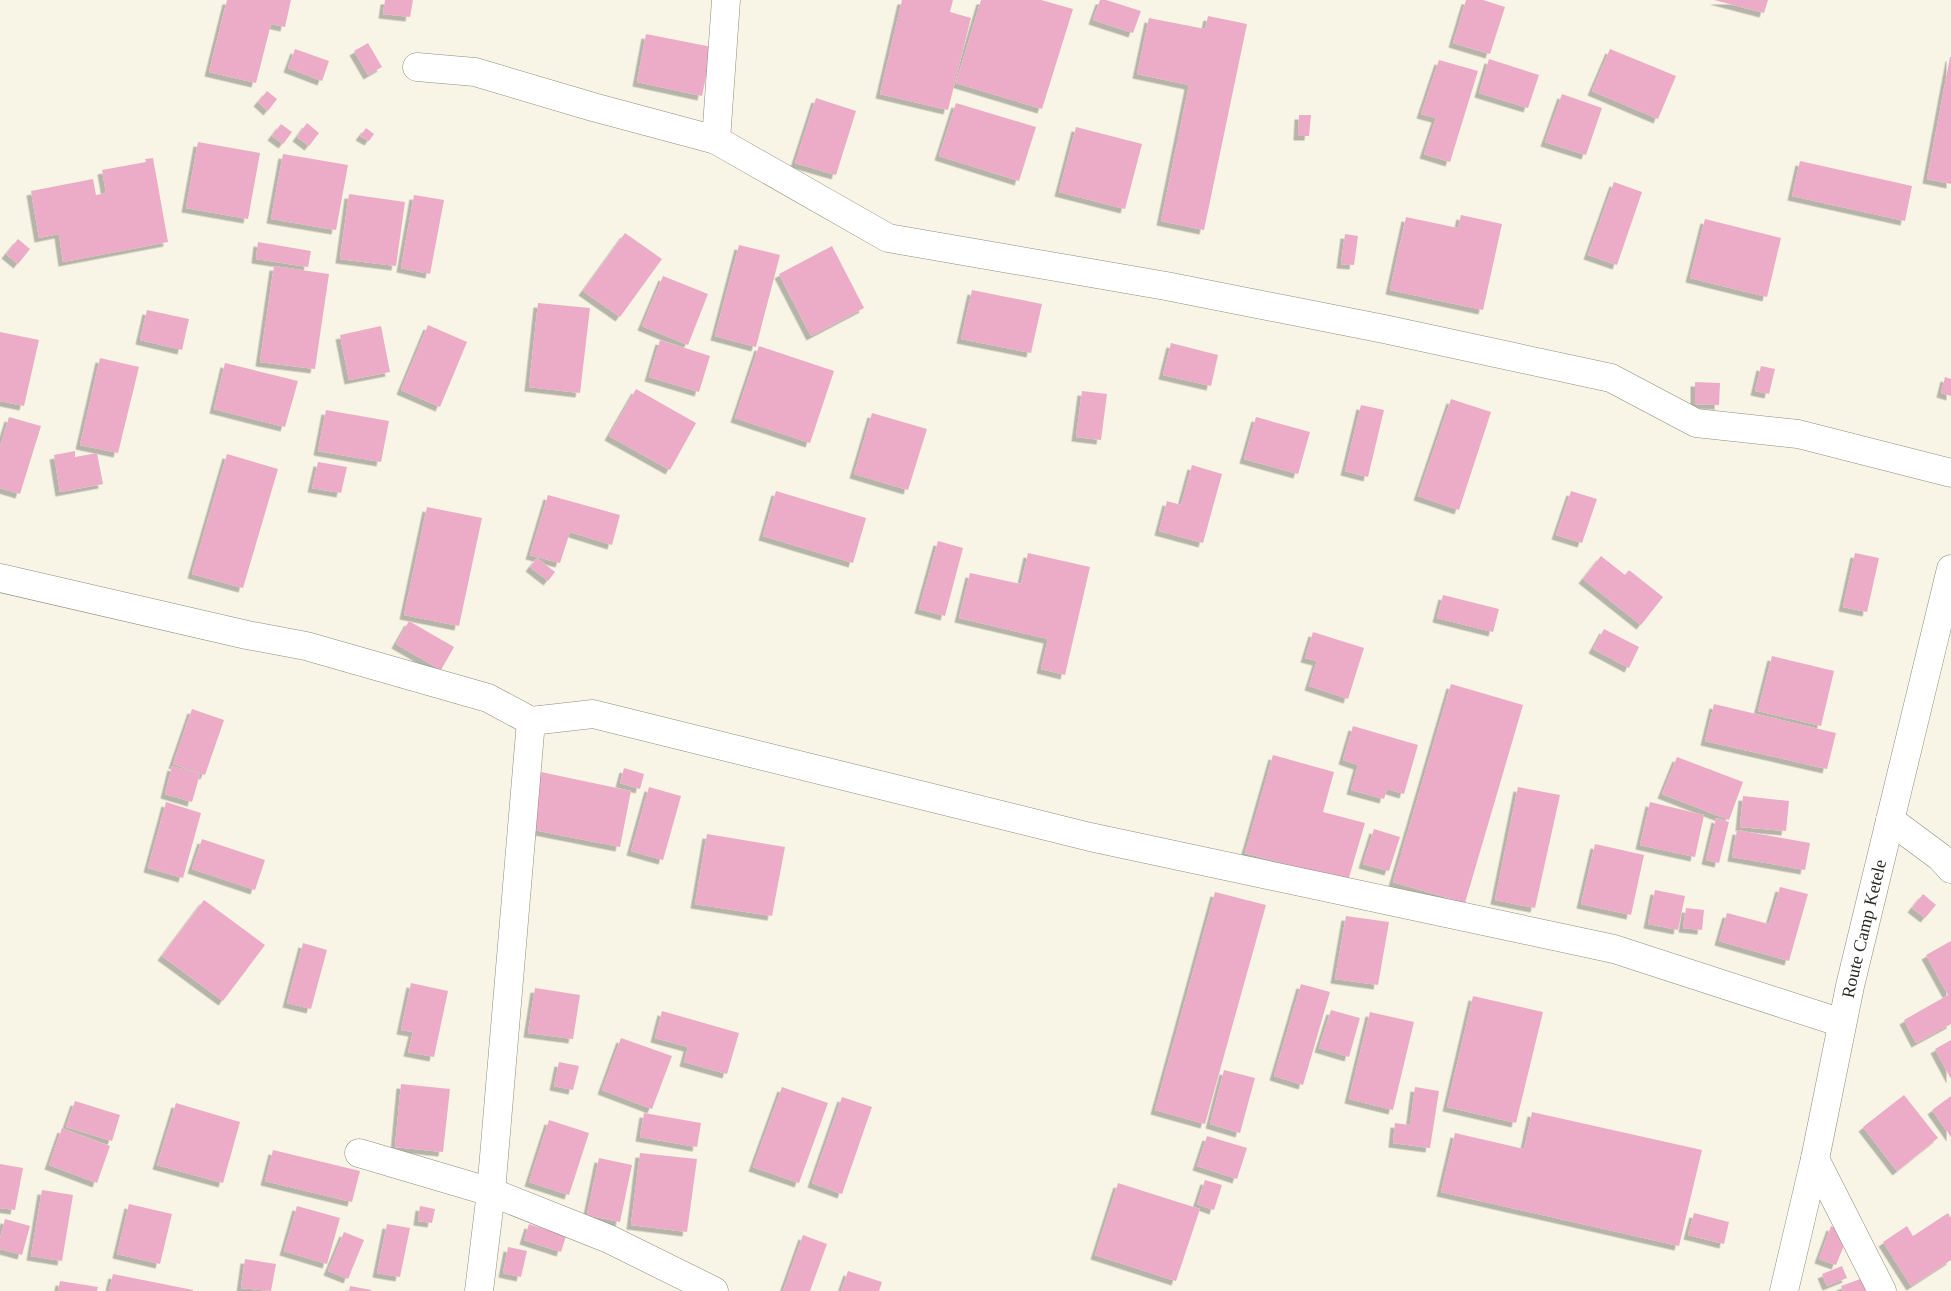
<svg xmlns="http://www.w3.org/2000/svg" width="1951" height="1291" font-family="Georgia,serif">
  <defs>
    <filter id="shadow"><feDropShadow dx="-4.5" dy="4.5" stdDeviation="0" flood-color="#0004"/></filter>
  </defs>
  <rect width="100%" height="100%" fill="#f8f5e6"/>
  <g fill="#ecacc8" filter="url(#shadow)">
    <path d="M227 0H291L285 27 271 24 256 83 209 72Z"/>
    <path d="M385 0H413L410 17 383 14Z"/>
    <path d="M902 0H953L950 12 971 18 948 110 880 94Z"/>
    <path d="M981 0H1041L1073 9 1042 109 956 83Z"/>
    <path d="M1100 0H1106L1141 11 1133 33 1093 20Z"/>
    <path d="M1466 0H1483L1505 7 1490 54 1453 43Z"/>
    <path d="M1714 0H1768L1764 13Z"/>
    <path d="M1208 16 1247 24 1204 230 1161 221 1189 85 1137 74 1149 18 1205 29Z"/>
    <path d="M646 34 712 47 702 96 637 82Z"/>
    <path d="M368 43 382 67 368 75 354 51Z"/>
    <path d="M295 49 329 61 322 81 288 68Z"/>
    <path d="M1610 49 1676 76 1658 119 1592 91Z"/>
    <path d="M1950 57H1951V184L1927 179Z"/>
    <path d="M1489 59 1539 75 1528 108 1479 93Z"/>
    <path d="M1439 60 1478 71 1450 162 1424 154 1436 118 1421 114Z"/>
    <path d="M267 91 277 99 268 111 258 102Z"/>
    <path d="M1562 94 1602 108 1586 155 1545 142Z"/>
    <path d="M816 98 856 111 836 175 795 163Z"/>
    <path d="M956 103 1036 127 1019 181 939 156Z"/>
    <path d="M1299 115H1311L1309 136H1298Z"/>
    <path d="M307 123 319 133 309 146 297 137Z"/>
    <path d="M281 124 292 132 283 144 272 136Z"/>
    <path d="M1076 127 1142 144 1125 209 1059 192Z"/>
    <path d="M366 128 374 134 369 141 360 136Z"/>
    <path d="M198 142 260 153 248 219 186 208Z"/>
    <path d="M283 154 348 165 336 230 271 219Z"/>
    <path d="M153 158 168 242 63 262 59 234 39 238 31 191 93 179 96 195 106 193 102 170 146 162 145 159Z"/>
    <path d="M1800 161 1912 186 1905 221 1792 196Z"/>
    <path d="M1614 182 1642 192 1617 265 1588 255Z"/>
    <path d="M349 194 405 202 396 266 340 259Z"/>
    <path d="M414 195 444 200 430 274 401 268Z"/>
    <path d="M1461 215 1502 224 1483 310 1390 290 1406 217 1458 228Z"/>
    <path d="M1705 219 1781 238 1767 297 1690 278Z"/>
    <path d="M625 233 662 259 620 317 583 291Z"/>
    <path d="M1345 234 1358 236 1354 265 1341 264Z"/>
    <path d="M18 239 30 249 18 264 6 254Z"/>
    <path d="M258 242 311 251 308 267 256 259Z"/>
    <path d="M739 245 780 255 756 347 715 336Z"/>
    <path d="M832 246 864 308 811 336 779 274Z"/>
    <path d="M274 266 329 274 315 369 260 362Z"/>
    <path d="M663 276 708 294 688 345 642 326Z"/>
    <path d="M972 290 1042 304 1031 353 961 339Z"/>
    <path d="M538 303 590 308 580 393 529 387Z"/>
    <path d="M147 310 189 319 182 350 140 340Z"/>
    <path d="M428 325 467 342 440 407 401 390Z"/>
    <path d="M381 326 390 372 349 380 340 335Z"/>
    <path d="M0 332 39 340 24 406 0 401Z"/>
    <path d="M660 340 710 356 699 392 649 377Z"/>
    <path d="M1171 343 1218 355 1211 386 1163 375Z"/>
    <path d="M759 346 834 371 810 443 735 418Z"/>
    <path d="M100 358 139 367 118 453 80 445Z"/>
    <path d="M225 363 298 381 285 427 214 409Z"/>
    <path d="M1761 366 1775 369 1769 394 1755 391Z"/>
    <path d="M1945 377 1951 379V396L1941 393Z"/>
    <path d="M1695 382 1720 383 1719 405 1695 404Z"/>
    <path d="M636 389 696 423 670 470 609 436Z"/>
    <path d="M1082 391 1107 394 1101 440 1076 437Z"/>
    <path d="M1451 399 1491 412 1459 510 1418 496Z"/>
    <path d="M1361 405 1384 410 1368 477 1345 471Z"/>
    <path d="M326 410 389 421 381 462 318 451Z"/>
    <path d="M872 413 927 429 908 490 854 474Z"/>
    <path d="M9 417 41 426 20 494 0 488V447Z"/>
    <path d="M1256 417 1310 432 1298 474 1244 459Z"/>
    <path d="M75 451V457L97 453 103 484 60 492 54 455Z"/>
    <path d="M227 454 278 469 243 588 192 574Z"/>
    <path d="M318 462 347 467 341 493 312 488Z"/>
    <path d="M1192 465 1222 474 1203 543 1159 531 1167 501 1181 505Z"/>
    <path d="M776 491 866 518 853 563 763 536Z"/>
    <path d="M1571 491 1597 499 1582 543 1556 535Z"/>
    <path d="M548 495 620 515 612 545 570 532 560 563 530 555Z"/>
    <path d="M427 507 482 518 459 626 404 615Z"/>
    <path d="M938 541 963 548 945 616 919 609Z"/>
    <path d="M1028 553 1090 567 1065 675 1041 669 1048 639 959 618 970 573 1021 584Z"/>
    <path d="M1855 553 1879 558 1867 612 1843 607Z"/>
    <path d="M1601 556 1625 575 1629 570 1663 597 1641 625 1583 579Z"/>
    <path d="M537 558 555 572 548 581 530 567Z"/>
    <path d="M1443 595 1499 609 1493 632 1437 618Z"/>
    <path d="M409 621 454 647 441 670 396 644Z"/>
    <path d="M1604 629 1639 647 1629 668 1593 649Z"/>
    <path d="M1313 632 1364 648 1348 699 1309 686 1317 661 1305 658Z"/>
    <path d="M1772 656 1834 671 1821 726 1758 711Z"/>
    <path d="M1451 684 1523 705 1465 903 1393 882Z"/>
    <path d="M1714 704 1836 733 1827 769 1705 741Z"/>
    <path d="M192 709 224 720 205 775 173 764Z"/>
    <path d="M1353 726 1418 745 1404 794 1387 789 1384 799 1351 790 1358 765 1343 760Z"/>
    <path d="M1273 755 1334 772 1323 812 1365 823 1348 881 1245 853Z"/>
    <path d="M1677 757 1743 782 1729 820 1662 794Z"/>
    <path d="M172 766 200 774 192 802 165 794Z"/>
    <path d="M624 768 644 774 640 789 620 783Z"/>
    <path d="M541 772 631 791 620 847 529 829Z"/>
    <path d="M649 787 681 796 663 860 631 851Z"/>
    <path d="M1518 787 1560 795 1535 908 1495 900Z"/>
    <path d="M1743 796 1789 801 1786 831 1740 827Z"/>
    <path d="M166 802 201 813 183 878 148 868Z"/>
    <path d="M1650 802 1704 815 1695 857 1640 845Z"/>
    <path d="M1716 818 1729 822 1719 863 1706 860Z"/>
    <path d="M1374 829 1400 837 1389 871 1363 864Z"/>
    <path d="M1737 830 1810 843 1805 870 1732 857Z"/>
    <path d="M707 834 785 847 772 916 695 904Z"/>
    <path d="M202 839 265 860 255 890 192 869Z"/>
    <path d="M1595 844 1644 855 1631 915 1581 904Z"/>
    <path d="M1780 887 1808 894 1789 961 1719 941 1727 913 1769 924Z"/>
    <path d="M1655 890 1685 896 1678 930 1648 924Z"/>
    <path d="M1215 892 1266 905 1205 1124 1155 1110Z"/>
    <path d="M1923 894 1936 905 1925 918 1912 908Z"/>
    <path d="M204 900 265 945 223 1001 162 956Z"/>
    <path d="M1686 908 1704 910 1702 930 1683 928Z"/>
    <path d="M1346 916 1389 922 1378 985 1335 979Z"/>
    <path d="M1951 941V1024L1916 1043 1904 1020 1948 995 1926 955Z"/>
    <path d="M303 943 327 950 311 1009 287 1003Z"/>
    <path d="M411 983 448 991 434 1057 408 1052 413 1032 401 1030Z"/>
    <path d="M1301 984 1330 992 1303 1085 1274 1076Z"/>
    <path d="M535 988 580 995 573 1039 528 1033Z"/>
    <path d="M1473 996 1543 1012 1516 1123 1447 1107Z"/>
    <path d="M1331 1010 1360 1018 1349 1057 1319 1048Z"/>
    <path d="M662 1011 739 1033 727 1074 684 1062 688 1047 655 1038Z"/>
    <path d="M1370 1012 1414 1022 1393 1110 1349 1099Z"/>
    <path d="M621 1038 672 1056 652 1109 602 1090Z"/>
    <path d="M1951 1040V1079L1935 1049Z"/>
    <path d="M559 1062 579 1066 573 1090 554 1086Z"/>
    <path d="M1224 1070 1255 1078 1240 1133 1210 1124Z"/>
    <path d="M401 1084 450 1089 443 1152 395 1147Z"/>
    <path d="M782 1087 828 1103 799 1183 753 1167Z"/>
    <path d="M1415 1087 1439 1091 1430 1148 1393 1143 1395 1123 1410 1125Z"/>
    <path d="M1904 1095 1938 1138 1897 1171 1863 1127Z"/>
    <path d="M1951 1096V1137L1932 1110Z"/>
    <path d="M842 1097 872 1107 842 1194 812 1183Z"/>
    <path d="M75 1101 120 1115 112 1141 66 1127Z"/>
    <path d="M176 1103 240 1122 223 1183 157 1165Z"/>
    <path d="M1532 1112 1702 1150 1679 1246 1441 1192 1455 1133 1524 1149Z"/>
    <path d="M644 1113 701 1123 697 1147 640 1137Z"/>
    <path d="M549 1120 589 1133 569 1195 529 1182Z"/>
    <path d="M62 1128 110 1146 97 1183 49 1165Z"/>
    <path d="M1207 1136 1247 1148 1237 1179 1197 1166Z"/>
    <path d="M273 1150 360 1171 352 1202 265 1181Z"/>
    <path d="M640 1153 697 1159 687 1232 631 1225Z"/>
    <path d="M599 1158 632 1165 620 1222 587 1215Z"/>
    <path d="M0 1164 23 1168 15 1210 0 1208Z"/>
    <path d="M1205 1180 1222 1185 1214 1210 1197 1204Z"/>
    <path d="M1118 1183 1200 1209 1176 1281 1095 1255Z"/>
    <path d="M42 1190 73 1195 62 1261 31 1256Z"/>
    <path d="M129 1204 172 1214 160 1264 117 1254Z"/>
    <path d="M297 1206 340 1218 327 1264 284 1251Z"/>
    <path d="M420 1206 435 1209 432 1223 418 1221Z"/>
    <path d="M1694 1213 1729 1222 1724 1244 1688 1235Z"/>
    <path d="M1948 1213 1951 1218V1260L1911 1286 1883 1242 1907 1226 1913 1236Z"/>
    <path d="M5 1219 30 1226 22 1255 0 1249V1239Z"/>
    <path d="M387 1224 410 1228 400 1277 377 1273Z"/>
    <path d="M529 1224 566 1236 561 1252 524 1240Z"/>
    <path d="M1831 1226 1849 1233 1836 1265 1819 1259Z"/>
    <path d="M344 1232 364 1240 348 1279 328 1271Z"/>
    <path d="M803 1235 827 1244 810 1291H783Z"/>
    <path d="M508 1247 527 1251 521 1277 503 1273Z"/>
    <path d="M245 1259 276 1264 271 1291 241 1288Z"/>
    <path d="M1842 1266 1847 1278 1827 1286 1822 1274Z"/>
    <path d="M848 1271 882 1282 879 1291H841Z"/>
    <path d="M113 1274 193 1290V1291H109Z"/>
    <path d="M1863 1278 1868 1291H1843L1841 1286Z"/>
    <path d="M60 1281 98 1287 97 1291H58Z"/>
    <path d="M350 1286 371 1290V1291H349Z"/>
  </g>
  <g fill="none" stroke-linecap="round" stroke-linejoin="round">
    <g stroke="#8f8c7e" stroke-width="29">
      <g id="minor">
        <path d="M417 67 475 72 593 107 716 140 888 238 1166 286 1384 329 1611 378 1696 423 1798 434 1951 473"/>
        <path d="M716 140 726 0"/>
        <path d="M0 578 247 635 306 646 488 698 531 721 593 714 1090 837 1614 949 1842 1023"/>
        <path d="M1890 820 1940 857 1951 869"/>
        <path d="M359 1153 491 1192 609 1239 714 1291"/>
        <path d="M1815 1159 1882 1291"/>
        <path d="M479 1291 491 1192 531 721"/>
        <path id="s1" d="M1784 1291 1815 1159 1850 986 1951 569"/>
      </g>
    </g>
    <use href="#minor" stroke="#fff" stroke-width="28"/>
  </g>
  <g text-anchor="middle" dominant-baseline="central" stroke-width="4" stroke-linejoin="round" paint-order="stroke">
    <g font-size="18" fill="#2b2a24" stroke="#fff">
      <text stroke="none"><textPath href="#s1" startOffset="371">Route Camp Ketele</textPath></text>
    </g>
  </g>
</svg>
